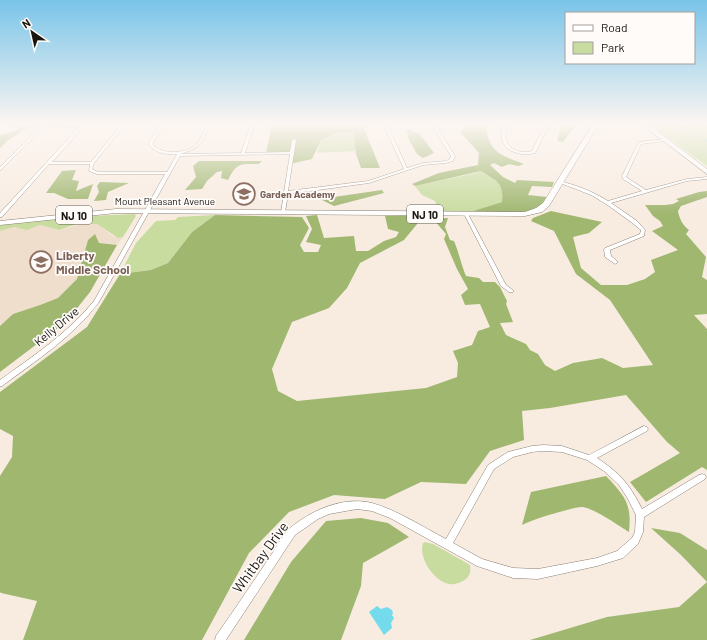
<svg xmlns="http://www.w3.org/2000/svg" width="707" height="640" font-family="Barlow,sans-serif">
  <rect width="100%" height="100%" fill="#f8ece1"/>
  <path fill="#f0decd" d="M86 223 97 224 113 236 118 238 123 237 117 245 99 243 95 234 88 240 77 279 58 298 40 305 13 314 0 326V231L14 227 27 230 40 225 59 230Z"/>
  <g fill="#c8dc9f">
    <path d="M301 124H362L363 126 355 151 317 153 321 140 303 129Z"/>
    <path d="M648 124H707V166Z"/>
    <path d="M481 171C496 181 504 182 502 202L473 211H438L435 201 422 195 415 186 476 173Z"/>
    <path d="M135 214 136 216 123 237 118 238 97 224H77L59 230 40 225 27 230 14 227 0 231V224L68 217Z"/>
    <path d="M215 215 192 232 168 263 151 270 120 274 136 243 156 221 175 220 178 217Z"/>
    <path d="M425 542 433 544 470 565C471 572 470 577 463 581 459 583 454 585 449 584 434 581 418 558 423 543Z"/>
  </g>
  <g fill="#a0b770">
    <path d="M272 124H307L308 127 361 126 362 124 380 168H361L356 154 354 134C342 129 332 135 321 140L312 159 290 164 292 153H266Z"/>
    <path d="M468 124H486C488 152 500 155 524 164L518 166 509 164 502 167 494 163 490 165 503 177 515 183 517 180 554 182 552 187 532 186 528 195 547 197C545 200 544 203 541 205 528 217 490 212 473 211L502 202C504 182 496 181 481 171L415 186 412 184 439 173 478 165 479 153 460 132Z"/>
    <path d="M569 124 575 126 563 142 557 141 560 130Z"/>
    <path d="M20 127H29L8 140 0 148V135L13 132Z"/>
    <path d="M409 129 414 133H419L434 153 423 158 417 154 407 136 409 134 405 131Z"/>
    <path d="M199 161H262L259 164C240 164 237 162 228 180L221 178 222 171 217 172 207 181 202 189 185 190 196 177 193 166Z"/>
    <path d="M76 170 72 180 79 181 76 191 93 184 88 199H68L54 193H46L62 171Z"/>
    <path d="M100 182 129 183 108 192 106 200 94 201 99 192 97 186Z"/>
    <path d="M382 190 384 193 334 206 320 199Z"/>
    <path d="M707 191V197L681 206 678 211C679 218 683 226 689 230L686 234 706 257 702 277 707 280V314L694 315 707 329V470L702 467 646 502 630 482 680 453 667 442 626 395 550 408 522 411 524 440 490 451 466 484 421 482 385 499 334 495 289 512 249 553 202 640H23L37 601 1 593 0 592V476L12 457 13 436 0 429V392L87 327 120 274 151 270 168 263 192 232 215 215 302 217 309 228 300 245 304 252H318L321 245 306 242 312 229 306 216 317 215 324 238 354 236 356 251H368L384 241 396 237 399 232 388 229 385 216 422 215V218L404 240 360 263 347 288 329 308 292 322 272 369 278 391 297 401 426 388 457 377 458 363 453 351 472 345 478 331 490 327 480 304 465 305 461 295 468 289 457 269 444 239 446 234 433 219 448 218 445 227 450 240 454 241C459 253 461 264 466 276L479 278 483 282H495L500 287 507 301 506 304 513 322 500 323 506 335 526 344 530 350 538 354 545 365 555 371 573 363 602 358 623 368 653 365 610 300 576 274 554 231 531 221 533 218 551 211 602 222 589 233 573 237 581 268 601 285H627L645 279 655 272 651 260 678 250 652 231 663 226 660 221 653 216 645 205H665L673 204 679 201 676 199 699 192Z"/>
    <path d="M95 234 99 243 117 245 90 292 66 322 0 372V326L13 314 40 305 58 298 77 279 88 240Z"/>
    <path d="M606 476C625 496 632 504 629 532 619 526 594 508 582 507 573 507 531 520 522 525L531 492Z"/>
    <path d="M361 518 388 523 409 537 363 563 361 586 341 640H244L291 562 326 521Z"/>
    <path d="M651 528 680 533 707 550V640H530L607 617 679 607 707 582 681 555Z"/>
  </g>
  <path fill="#73dbeb" d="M377 606 381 609 387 607 392 610 393 613 392 615 394 618 391 623 392 628 384 635 369 612Z"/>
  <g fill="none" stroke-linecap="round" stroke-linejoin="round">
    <path stroke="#73dbeb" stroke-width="1" d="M678 124 707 141"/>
    <g stroke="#8b8076" stroke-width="1">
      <g id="minor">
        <path d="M5 124H86L52 162H91L122 124H126L94 163 92 169 98 172H167L177 154C166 155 156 153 149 145V142L162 124H166L153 142V145C163 155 186 154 197 144 202 139 204 130 207 124H211C201 144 203 146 181 154L241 153 251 124H255L245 153 290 152 292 140 294 139 296 140 288 191 368 181 404 169 383 124H387L407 168 423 163 446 161 450 159 451 156 431 124H435L455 156 453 161 446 163 423 165 369 183 288 194 285 212 283 213 281 212 284 194 283 193 284 192 290 154 180 156 99 302C73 337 37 360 2 386H0V380C33 356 67 334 94 301L165 174H97L89 171 90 164H49L2 217H0V213L79 127 45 126 1 170H0V167L41 126 7 125Z"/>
        <path d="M355 124H362L360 125Z"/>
        <path d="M503 124H507C506 129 505 133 506 138 507 150 522 154 532 151L543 129 548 124H552L547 129 535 153C524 156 507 154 502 140 501 135 502 129 503 124Z"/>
        <path d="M664 139H665V141L641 144 626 177 646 190 687 179 707 177V179L687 181 611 203 637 221 645 230 644 236 610 250 611 256 618 262 615 264 605 257 604 249 605 248 640 234 641 230 631 222 609 206 593 196 576 189 557 182 559 181C576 185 592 191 608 201L642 191 623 179 622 176 639 142Z"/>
        <path d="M464 213H466L468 214 506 285 514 291 513 292H509L501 286 464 214Z"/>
        <path d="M644 426 647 427 648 429 647 431 597 458C620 473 630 485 642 509L699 475 702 474 705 475 706 477 705 479 644 517 643 532 638 544 623 558 597 566 538 579 513 578 477 566 390 518 372 511 357 509 329 514 318 519 295 535 226 640H215L216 636C234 610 252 584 269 558 275 550 283 534 290 528 312 510 343 496 372 503 397 510 423 527 446 539L488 465 508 452 532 446 543 445 562 446 589 455ZM543 451 562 452 587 460 604 471 619 485 628 499 636 515 635 532 632 538 617 551 597 558 538 569 513 568 482 559 453 543 494 469 513 457 532 452Z"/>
      </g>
    </g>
    <g stroke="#8b8076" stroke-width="1">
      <path id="secondary" d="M641 124H648L707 169V174Z"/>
    </g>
    <g stroke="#8b8076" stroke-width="1">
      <path id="primary" d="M593 124H599L549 206 542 212 525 216 116 213 0 225V221L116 209 525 212 536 208 543 203Z"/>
    </g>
    <use href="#minor" fill="#fff" fill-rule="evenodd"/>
    <use href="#secondary" fill="#fff" fill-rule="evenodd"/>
    <use href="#primary" fill="#fff" fill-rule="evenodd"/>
  </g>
  <linearGradient id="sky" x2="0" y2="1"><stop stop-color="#79c4e9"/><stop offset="0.58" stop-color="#fcf6f2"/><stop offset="1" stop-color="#fcf6f2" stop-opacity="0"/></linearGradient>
  <rect width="707" height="214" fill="url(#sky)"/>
  <defs>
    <g id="school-ring" transform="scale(1.15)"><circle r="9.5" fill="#fefbf9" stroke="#8d6e63" stroke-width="1.5"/><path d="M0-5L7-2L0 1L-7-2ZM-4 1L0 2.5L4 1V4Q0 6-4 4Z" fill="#8d6e63"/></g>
  </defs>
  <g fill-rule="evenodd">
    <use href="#school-ring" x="244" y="194"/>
    <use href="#school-ring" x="41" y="262"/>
  </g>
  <g text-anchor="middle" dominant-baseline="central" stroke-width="3.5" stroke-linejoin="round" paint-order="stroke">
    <g font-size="10" font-weight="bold" fill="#785e54" stroke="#fefbf9" text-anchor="start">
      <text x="260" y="194">Garden Academy</text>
    </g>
    <g font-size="10" fill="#191511" stroke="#fefbf9">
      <text x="165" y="201">Mount Pleasant Avenue</text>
    </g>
    <g fill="#fefbf9" stroke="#5e5a57" stroke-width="1">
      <rect x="407" y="205" width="36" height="18" rx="3"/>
      <rect x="56" y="206" width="36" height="18" rx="3"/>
    </g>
    <g font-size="11" font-weight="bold" fill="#191511">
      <text x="425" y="214">NJ 10</text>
      <text x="74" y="215">NJ 10</text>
    </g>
    <g font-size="12" font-weight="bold" fill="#785e54" stroke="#fefbf9" text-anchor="start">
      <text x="56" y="255">Liberty<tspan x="56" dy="14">Middle School</tspan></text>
    </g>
    <g font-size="12" fill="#191511" stroke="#fefbf9">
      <text transform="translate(56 326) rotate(-40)">Kelly Drive</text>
    </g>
    <g font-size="14" fill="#191511" stroke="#fefbf9">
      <text transform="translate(260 557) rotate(-54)">Whitbay Drive</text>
    </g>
  </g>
  <rect x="565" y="12" width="130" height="52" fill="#fefbf9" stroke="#a29f9c"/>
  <rect x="573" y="25" width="20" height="6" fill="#ffffff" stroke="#a29f9c"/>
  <text x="601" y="32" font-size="12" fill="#191511">Road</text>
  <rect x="573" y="42" width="20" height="12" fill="#c8dc9f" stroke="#a29f9c"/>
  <text x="601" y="52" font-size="12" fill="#191511">Park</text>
  <g transform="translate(32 32) rotate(326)" stroke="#fefbf9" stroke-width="3" paint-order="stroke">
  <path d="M0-3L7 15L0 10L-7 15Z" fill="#191511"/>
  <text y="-6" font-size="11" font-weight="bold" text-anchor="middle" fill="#191511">N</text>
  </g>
</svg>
